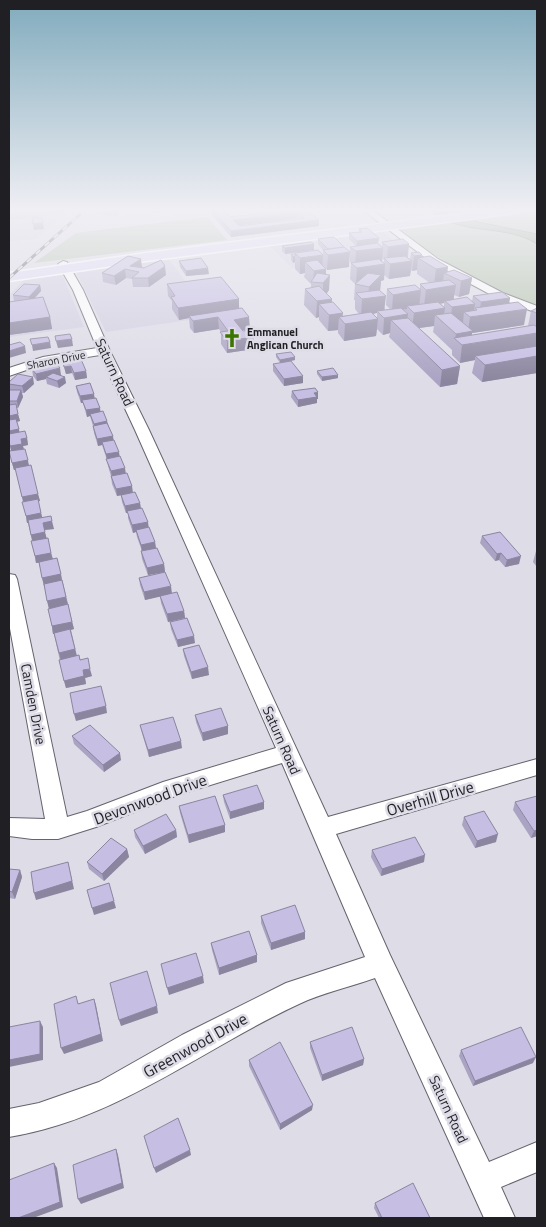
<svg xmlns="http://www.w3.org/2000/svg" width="546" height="1227" font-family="'Titillium Web',sans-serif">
  <rect width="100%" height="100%" fill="#dedce7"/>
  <g fill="#d3d0e2">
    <path d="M64 214 36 239 9 241V220Z"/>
    <path d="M381 230 409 252 292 268 269 245Z"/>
    <path d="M167 257 189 286 220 281 244 312 106 332 76 272 84 267Z"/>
    <path d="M62 274 84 327 9 337V295L25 279Z"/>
  </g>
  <g fill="#b4c3ab">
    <path d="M9 210H69L64 214 9 220Z"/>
    <path d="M537 210V307C482 284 444 264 396 228Z"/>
    <path d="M207 217 227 240 34 263 76 233Z"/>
  </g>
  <path fill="#889d7c" stroke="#697761" d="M430 210H455L478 222 537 234V244C505 223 460 237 430 210Z"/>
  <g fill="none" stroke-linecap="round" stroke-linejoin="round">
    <g stroke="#65636d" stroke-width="2">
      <g id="minor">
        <path d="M363 210H372L438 259 503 293 537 306V313L495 297 432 263Z"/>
        <path d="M63 261 67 262 83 290 110 351 149 430 328 817 537 759V775L336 834 390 955 489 1162 537 1142V1172L501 1187 515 1218H484L375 978C350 987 322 993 299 1004 202 1049 116 1120 9 1137V1109L39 1103 99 1082 182 1035 286 983 365 957 282 763 178 795 96 827 58 839H32L9 836V818L45 819 9 623V574L15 575 17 579 67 817 87 811 163 782 276 748 135 430 100 355 44 364 9 376V368L43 357 97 348 73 290 58 264Z"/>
      </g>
    </g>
    <g stroke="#fff" stroke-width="3">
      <path id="major" d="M491 210H522L516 213 146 261 9 281V273L146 253Z"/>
    </g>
    <use href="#minor" fill="#fff" fill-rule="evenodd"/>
    <use href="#major" fill="#e2dcf8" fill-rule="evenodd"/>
    <g stroke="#5f5e64" stroke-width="3">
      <path id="rail" d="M9 278 85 210"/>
    </g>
    <use href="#rail" stroke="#dedce7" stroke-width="2" stroke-dasharray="6" stroke-linecap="butt"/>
  </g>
  <g fill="#aaa3c3" fill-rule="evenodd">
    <path d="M102 210H121L116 216 103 215Z"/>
    <path d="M212 210 230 217 293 211V210H307L319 226 231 237 212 215ZM298 218 299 219 239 226 238 225Z"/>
    <path d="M359 229 382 247V242L409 244 408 258 410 259 411 253 422 255V258L447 272 472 278 469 294 459 297 454 295V300L472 301 473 296 510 298 509 303 524 325 472 333V335L528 326 531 311 537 308V373L482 382 472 373 475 360 460 363 452 355V350L433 332 434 326 419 328 460 366 457 384 440 387 389 337 390 333 383 335 377 329 376 336 344 341 338 333V330L328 331 319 320V317L316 318 304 305 305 289 311 288V284L304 277 305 273 300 274 295 269V262L293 263 291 260V254H295L323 255V250L318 244V239L349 267 327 270 323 265 326 269V274L329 290 326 294 332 299V302L343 313 342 316 359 314 355 309V300H354L355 284 350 279 351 263 350 262V247L356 246 349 239V233L359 232ZM382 258 384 260V263L382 261ZM411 270 412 271 417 270V274L430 283 420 284V289H387L386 305 390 309 385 310 380 290 381 281 384 280V275L389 279 410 276ZM444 303V307L440 304ZM377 313V318L373 314Z"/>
    <path d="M314 244V250L285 254 282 251V246Z"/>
    <path d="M128 256 142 267 166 275 149 287H133L132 279 126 278 116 285 103 282 102 273Z"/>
    <path d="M179 261 209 274 186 276 180 267Z"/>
    <path d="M167 284 239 299V308L250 329 242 330 254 337V349L227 353 221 344V332L219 329 194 333 190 328 189 318 179 320 172 309V301L168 296Z"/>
    <path d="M40 285 41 291 34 299 50 317 52 329 9 335V302L14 301 13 295Z"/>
    <path d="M276 354 295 360 280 363 276 357Z"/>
    <path d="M63 362 86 371 87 378 75 380 72 373 66 374Z"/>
    <path d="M273 364 303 383 284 386 273 371Z"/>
    <path d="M32 369 61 375 66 383 59 388 47 384 46 379 37 381 33 376Z"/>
    <path d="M317 371 338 378 322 381 317 374Z"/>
    <path d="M9 382 34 384 24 393H22L23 397 18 408H16L20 421 17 422 19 432 27 438 28 445 23 446 40 501H38L42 517 54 529 44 530 53 559 57 558 74 629 71 630 77 656 92 676 85 678 86 684 66 688 54 634H53L49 608 39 563H36L32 541 28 523H27L26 516 23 502 16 470H14L12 463 11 451 10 445H9Z"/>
    <path d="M76 386 95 398 100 408V412L107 421 125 474 132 486V492L140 503 141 509 155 542 156 548 164 564 165 572 148 575 142 559 141 551H142L137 537 136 532 133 533 128 518V513H126L122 502 121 495 117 496 112 484 111 476 108 466 107 460 102 445 98 446 94 433 93 426 90 416 87 417 83 403H81L77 392Z"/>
    <path d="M292 391 318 399H317V403L298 407 291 397Z"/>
    <path d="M482 536 519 564 505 567 499 560 495 561 480 543Z"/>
    <path d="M537 550V567L533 562 536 551Z"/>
    <path d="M139 578 172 593 184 611 185 618 168 622 161 603 160 596 145 600 140 585Z"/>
    <path d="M170 622 195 643 178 647 171 629Z"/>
    <path d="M183 649 209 675 192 679 184 656Z"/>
    <path d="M195 715 228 726V734L203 741 196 722Z"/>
    <path d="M140 725 182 748 149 757 142 733Z"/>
    <path d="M72 736 121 760 104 772 74 744Z"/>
    <path d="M223 795 264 802V809L230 819 224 802Z"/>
    <path d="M515 802 537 836 531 838 513 810Z"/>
    <path d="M179 806 225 832 189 843 180 813Z"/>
    <path d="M464 817 496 842 475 848 462 825Z"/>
    <path d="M134 830H176L177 837 145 854 135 837Z"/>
    <path d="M127 849 129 857 104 881 89 869 87 862Z"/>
    <path d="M372 850 424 862 381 876 371 857Z"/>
    <path d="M9 869 20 870 22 877 15 899 9 898Z"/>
    <path d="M261 916 305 939 271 950 261 923Z"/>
    <path d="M211 943 257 962 219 975 212 950Z"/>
    <path d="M310 1042 364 1059 363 1065 322 1081 310 1048Z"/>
    <path d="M461 1050 533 1063 473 1086 459 1056Z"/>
    <path d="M249 1060 312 1110 280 1130 249 1066Z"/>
    <path d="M375 1203 430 1218H379L374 1208Z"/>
  </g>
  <g fill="#8b859f">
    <path d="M115 210H121L116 216Z"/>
    <path d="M152 210H174L153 212Z"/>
    <path d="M298 212V218L234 226 233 220Z"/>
    <path d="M319 220V226L231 237V231Z"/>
    <path d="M43 223 44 229 34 230 33 224Z"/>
    <path d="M379 238 378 243 357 246V241Z"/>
    <path d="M314 244V250L285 254V248Z"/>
    <path d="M409 244 407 259 387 260 388 247Z"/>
    <path d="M383 248 382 263 355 267 356 251Z"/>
    <path d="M350 252 349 267 327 270 328 255Z"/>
    <path d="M323 255 322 270 326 269V279L330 275 329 290 323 299V283L313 282 314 271 305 262V273L300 274V258Z"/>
    <path d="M422 255 421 260 418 258 417 270 412 271 414 256Z"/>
    <path d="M295 256V262L293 263V257Z"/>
    <path d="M141 259 142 267 130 266Z"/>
    <path d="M412 261 410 276 389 279 390 264Z"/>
    <path d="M385 264 384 280 381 281 380 291 386 296 384 312 377 311V313L361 316 362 299 368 298 369 287 356 284 357 268Z"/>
    <path d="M165 266 166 275 149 287 148 278Z"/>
    <path d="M448 267 447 275 444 273 443 283 434 285 436 269Z"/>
    <path d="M208 268 209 274 186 276V271Z"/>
    <path d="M125 269 126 278 116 285 114 276Z"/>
    <path d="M472 278 469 294 459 297 461 281Z"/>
    <path d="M40 285 41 291 30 303 29 297Z"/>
    <path d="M456 285 453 302 445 301 444 303 424 306 426 290Z"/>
    <path d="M421 290 419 307 407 306V309L392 311 393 295Z"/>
    <path d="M510 298 507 312 527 309 524 325 472 333 471 344 537 333V349L475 356V360L460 363 462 345 455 339 456 334 468 332 470 317 464 312 463 322 450 324 452 307 475 304 473 317 479 316 481 302Z"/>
    <path d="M239 299V311L189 316V318L179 320 178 308Z"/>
    <path d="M332 299 331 314 343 313 342 321 339 317 338 330 328 331 329 315 319 304V317L316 318 317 301Z"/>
    <path d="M445 308 443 323 435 315 434 326 412 329 414 313Z"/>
    <path d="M408 314 406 331 391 320 390 333 383 335 384 318Z"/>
    <path d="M50 317 52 329 9 335V323Z"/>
    <path d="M218 317 219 329 194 333 193 321Z"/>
    <path d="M249 317 250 329 234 332V320Z"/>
    <path d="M378 319 376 336 344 341 345 324Z"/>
    <path d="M254 337V349L227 353V341Z"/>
    <path d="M72 339 73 346 58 348 56 341Z"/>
    <path d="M50 342 51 348 33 351 32 345Z"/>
    <path d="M25 346 26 353 9 358V351Z"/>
    <path d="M537 356V373L482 382 485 365Z"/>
    <path d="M295 357V360L280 363V360Z"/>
    <path d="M71 366 72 373 66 374 64 367Z"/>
    <path d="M460 366 457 384 440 387 442 370Z"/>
    <path d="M60 368 61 375 46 377V379L37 381 36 374Z"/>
    <path d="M86 371 87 378 75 380 74 373Z"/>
    <path d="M338 375V378L322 381V377Z"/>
    <path d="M303 376V383L284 386V379Z"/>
    <path d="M33 377 34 384 24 393 22 386Z"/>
    <path d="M65 377 66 383 59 388 57 381Z"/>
    <path d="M21 390 23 397 18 408 17 401Z"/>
    <path d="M318 392V399H317V403L298 407V400L314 393Z"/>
    <path d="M94 394 95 401 82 400 83 403H81L80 396Z"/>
    <path d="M100 408 101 415 90 414V416L87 417 86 410Z"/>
    <path d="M18 414 20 421 9 423V416Z"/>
    <path d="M107 421 108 428 95 431 94 424Z"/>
    <path d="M19 429 20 436 9 438V431Z"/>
    <path d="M113 436 114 443 102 442V445L98 446 97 439Z"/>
    <path d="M27 438 28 445 23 446 24 451 12 454 10 446 21 439Z"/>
    <path d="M119 452 120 459 107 461 106 454Z"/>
    <path d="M28 460 29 468 14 470 12 463Z"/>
    <path d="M125 468 126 475 112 478 111 471Z"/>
    <path d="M132 486 133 493 117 496 116 489Z"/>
    <path d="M38 494 40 501 24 504 22 497Z"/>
    <path d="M140 503 141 510 126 513 125 506Z"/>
    <path d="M41 513 43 520 27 523 26 516Z"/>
    <path d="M52 521 54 529 44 530 43 523Z"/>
    <path d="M148 522 149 530H136V532L133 533 132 525Z"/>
    <path d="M45 532 47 540 33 543 31 535Z"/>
    <path d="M155 542 156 550 142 553 141 545Z"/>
    <path d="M51 553 53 560 36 563 35 556Z"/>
    <path d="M501 553 499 560 495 561 497 554Z"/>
    <path d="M521 556 519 564 505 567 507 560Z"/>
    <path d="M164 564 165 572 148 575 147 568Z"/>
    <path d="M61 574 62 582 44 586 42 578Z"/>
    <path d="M171 586 172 594 145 600 144 592Z"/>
    <path d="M66 597 68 605 49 609 47 601Z"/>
    <path d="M184 611 185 618 168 622 167 614Z"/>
    <path d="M72 622 74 629 53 634 52 626Z"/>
    <path d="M194 636 195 643 178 647 177 640Z"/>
    <path d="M75 649 77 657 61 661 59 653Z"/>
    <path d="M208 667 209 675 192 679 191 672Z"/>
    <path d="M90 669 92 676 85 678 86 684 66 688 64 681 83 670Z"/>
    <path d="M106 706 107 713 76 721 74 714Z"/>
    <path d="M228 726V734L203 741 202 733Z"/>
    <path d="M181 741 182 748 149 757 148 750Z"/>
    <path d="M120 753 121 760 104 772 103 765Z"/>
    <path d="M264 802V809L230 819V812Z"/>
    <path d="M225 825V832L189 843 188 835Z"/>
    <path d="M176 830 177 837 145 854 143 846Z"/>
    <path d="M537 830V836L531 838 534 831Z"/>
    <path d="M498 834 496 842 475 848 477 841Z"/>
    <path d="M127 849 129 857 104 881 102 874Z"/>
    <path d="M425 855 424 862 381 876 382 869Z"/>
    <path d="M68 862 74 889 36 900 34 893Z"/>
    <path d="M20 870 22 877 15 899 12 892Z"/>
    <path d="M114 901 116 908 94 915 92 908Z"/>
    <path d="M305 932V939L271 950V943Z"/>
    <path d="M257 955V962L219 975V968Z"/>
    <path d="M203 976 204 983 169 995 167 988Z"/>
    <path d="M94 999 96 1005 103 1041 64 1054 61 1048Z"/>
    <path d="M157 1006 158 1013 121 1026 119 1020Z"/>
    <path d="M40 1021 43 1027V1060L9 1067V1060Z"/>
    <path d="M536 1057 533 1063 473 1086 475 1081Z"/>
    <path d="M364 1059 363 1065 322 1081V1075Z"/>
    <path d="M313 1105 312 1110 280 1130V1124Z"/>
    <path d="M116 1149 118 1155 124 1188 81 1204 78 1199Z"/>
    <path d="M190 1150 191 1155 156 1173 154 1168Z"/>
    <path d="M54 1163 57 1168 63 1207 33 1218H18Z"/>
  </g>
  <g fill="#c6bee3" stroke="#8b859f" fill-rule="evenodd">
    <path d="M212 210H224L230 217 296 210H307L319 220 231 231ZM298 212 304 218 239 226 233 220Z"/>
    <path d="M42 217 43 223 33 224 32 218Z"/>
    <path d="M367 228 379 238 357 241 349 233 362 232 359 229Z"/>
    <path d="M334 237 344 247 328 249 318 239Z"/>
    <path d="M403 239 409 244 388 247 382 242Z"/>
    <path d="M311 242 314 244 285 248 282 246Z"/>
    <path d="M377 243 383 248 356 251 350 247Z"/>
    <path d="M344 247 350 252 328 255 323 250Z"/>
    <path d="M318 250 323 255 300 258 295 253Z"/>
    <path d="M419 252 422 255 414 256 411 253Z"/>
    <path d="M291 254H295V256L293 257Z"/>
    <path d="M128 256 141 259 130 266 144 268 161 260 165 266 148 278H132L139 272 125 269 114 276 102 273Z"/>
    <path d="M405 256 412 261 390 264 384 258Z"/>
    <path d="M430 256 448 267 436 269 418 258Z"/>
    <path d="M201 258 208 268 186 271 179 261Z"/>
    <path d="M379 259 385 264 357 268 351 263Z"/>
    <path d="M317 260 326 269 314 271 305 262Z"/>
    <path d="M454 270 472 278 461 281 444 273Z"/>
    <path d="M317 273 330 275 323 283 311 282Z"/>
    <path d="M368 273 381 275 369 287 355 284Z"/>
    <path d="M221 277 239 299 178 308 171 297 175 296 167 284Z"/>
    <path d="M449 280 456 285 426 290 420 284Z"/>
    <path d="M24 284 40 285 29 297 13 295Z"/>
    <path d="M415 285 421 290 393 295 387 289Z"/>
    <path d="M319 286 332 299 317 301 305 289Z"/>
    <path d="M379 290 386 296 362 299 356 293Z"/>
    <path d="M502 292 510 298 481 302 473 296Z"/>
    <path d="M43 297 50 317 9 323V302Z"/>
    <path d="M467 297 475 304 452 307 445 301Z"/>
    <path d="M333 302 343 313 329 315 319 304Z"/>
    <path d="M438 302 445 308 414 313 407 306Z"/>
    <path d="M518 302 527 309 470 317 464 312 477 310 475 308Z"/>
    <path d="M242 308 249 317 234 320 243 331 249 330 254 337 227 341 220 332 228 331 218 317 193 321 189 316Z"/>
    <path d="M401 308 408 314 384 318 377 311Z"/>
    <path d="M537 308V313L531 311Z"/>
    <path d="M371 312 378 319 345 324 339 317Z"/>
    <path d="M451 313 473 331 456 334 435 315Z"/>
    <path d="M408 318 460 366 442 370 391 320Z"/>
    <path d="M534 325 537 327V333L462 345 454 338Z"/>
    <path d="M70 334 72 339 56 341 55 336Z"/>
    <path d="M48 337 50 342 32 345 30 339Z"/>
    <path d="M20 342 25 346 9 351V345Z"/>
    <path d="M537 346V356L485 365 475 356Z"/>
    <path d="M291 352 295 357 280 360 276 354Z"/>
    <path d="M81 359 86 371 74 373 71 366 64 367 63 362Z"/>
    <path d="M291 361 303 376 284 379 273 364Z"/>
    <path d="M56 363 60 368 36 374 32 369Z"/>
    <path d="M333 368 338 375 322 377 317 371Z"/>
    <path d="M53 373 65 377 57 381 46 377Z"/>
    <path d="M18 374 33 377 22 386 9 384V382Z"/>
    <path d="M90 383 94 394 80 396 76 386Z"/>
    <path d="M315 388 318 392 314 393 317 397 298 400 292 391Z"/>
    <path d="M9 390H21L17 401H9Z"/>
    <path d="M96 398 100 408 86 410 82 400Z"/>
    <path d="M16 404 18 414 9 416V405Z"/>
    <path d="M103 411 107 421 94 424 90 414Z"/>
    <path d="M16 419 19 429 9 431V420Z"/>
    <path d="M107 423 113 436 97 439 93 426Z"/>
    <path d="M25 431 27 438 21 439 22 444 10 446 9 441V434Z"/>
    <path d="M114 440 119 452 106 454 102 442Z"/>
    <path d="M25 449 28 460 12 463 9 451Z"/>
    <path d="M120 456 125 468 111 471 106 459Z"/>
    <path d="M31 465 38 494 22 497 15 468Z"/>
    <path d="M127 473 132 486 116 489 111 476Z"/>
    <path d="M135 492 140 503 125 506 121 495Z"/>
    <path d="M38 499 41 513 26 516 22 502Z"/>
    <path d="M142 508 148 522 132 525 127 511Z"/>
    <path d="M51 516 52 521 43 523 45 532 31 535 28 520Z"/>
    <path d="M149 527 155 542 141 545 136 530Z"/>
    <path d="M500 532 521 556 507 560 501 553 497 554 482 536Z"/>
    <path d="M48 538 51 553 35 556 31 541Z"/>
    <path d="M157 548 164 564 147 568 141 551Z"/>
    <path d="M57 558 61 574 42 578 39 562Z"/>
    <path d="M165 572 171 586 144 592 139 578Z"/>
    <path d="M62 580 66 597 47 601 44 584Z"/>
    <path d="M177 592 184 611 167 614 160 596Z"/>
    <path d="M68 604 72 622 52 626 48 609Z"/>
    <path d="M187 618 194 636 177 640 170 622Z"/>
    <path d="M70 629 75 649 59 653 54 633Z"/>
    <path d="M199 645 208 667 191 672 183 649Z"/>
    <path d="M79 655 80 660 88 658 90 669 83 670 84 676 64 681 59 660Z"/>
    <path d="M101 686 106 706 74 714 70 693Z"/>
    <path d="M221 708 228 726 202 733 195 715Z"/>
    <path d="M173 717 181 741 148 750 140 725Z"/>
    <path d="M90 725 120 753 103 765 72 736Z"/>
    <path d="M257 785 264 802 230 812 223 795Z"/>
    <path d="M215 796 225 825 188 835 179 806Z"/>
    <path d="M537 796V830L534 831 515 802Z"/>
    <path d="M484 811 498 834 477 841 464 817Z"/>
    <path d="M166 814 176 830 143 846 134 830Z"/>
    <path d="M415 837 425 855 382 869 372 850Z"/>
    <path d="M111 838 127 849 102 874 87 862Z"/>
    <path d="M68 862 72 881 34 893 31 872Z"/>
    <path d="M9 869 20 870 12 892 9 891Z"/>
    <path d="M109 883 114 901 92 908 87 890Z"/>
    <path d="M295 905 305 932 271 943 261 916Z"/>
    <path d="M249 931 257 955 219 968 211 943Z"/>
    <path d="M196 953 203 976 167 988 161 964Z"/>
    <path d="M147 971 157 1006 119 1020 110 983Z"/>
    <path d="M76 996 78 1004 94 999 101 1034 61 1048 54 1004Z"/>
    <path d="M40 1021V1054L9 1060V1027Z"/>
    <path d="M352 1027 364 1059 322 1075 310 1042Z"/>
    <path d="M521 1027 536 1057 475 1081 461 1050Z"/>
    <path d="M280 1042 313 1105 280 1124 249 1060Z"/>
    <path d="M178 1118 190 1150 154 1168 144 1136Z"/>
    <path d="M116 1149 122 1183 78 1199 73 1165Z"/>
    <path d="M54 1163 60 1202 18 1218H9V1180Z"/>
    <path d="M413 1183 430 1218H382L375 1203Z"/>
  </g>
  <linearGradient id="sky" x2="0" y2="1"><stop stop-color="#81abbd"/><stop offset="0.55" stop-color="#f0eff4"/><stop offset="1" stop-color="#f0eff4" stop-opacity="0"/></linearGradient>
  <rect width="546" height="382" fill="url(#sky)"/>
  <defs>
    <g id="church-bare" transform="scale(1.5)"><path d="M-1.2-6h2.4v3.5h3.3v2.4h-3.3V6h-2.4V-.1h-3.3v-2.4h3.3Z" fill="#3c7401" stroke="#dedce7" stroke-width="2.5" paint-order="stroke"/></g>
  </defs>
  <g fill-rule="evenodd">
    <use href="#church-bare" x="232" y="338"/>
  </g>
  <g text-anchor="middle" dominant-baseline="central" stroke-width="5" stroke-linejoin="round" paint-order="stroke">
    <g font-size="11" font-weight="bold" fill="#201f23" stroke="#dedce7" text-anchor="start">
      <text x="247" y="332">Emmanuel<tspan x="247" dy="13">Anglican Church</tspan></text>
    </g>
    <g font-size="11" fill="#201f23" stroke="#dedce7">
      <text transform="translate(56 360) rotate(-11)">Sharon Drive</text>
    </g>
    <g font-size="14" fill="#201f23" stroke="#dedce7">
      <text transform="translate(115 372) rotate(65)">Saturn Road</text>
      <text transform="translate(34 704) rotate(79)">Camden Drive</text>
      <text transform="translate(282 740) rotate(66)">Saturn Road</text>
      <text transform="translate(449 1109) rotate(65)">Saturn Road</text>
    </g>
    <g font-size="16" fill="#201f23" stroke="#dedce7">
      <text transform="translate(430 798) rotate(-16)">Overhill Drive</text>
      <text transform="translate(150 799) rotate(-20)">Devonwood Drive</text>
      <text transform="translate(195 1045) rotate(-29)">Greenwood Drive</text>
    </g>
  </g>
  <rect width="546" height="1227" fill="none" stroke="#201f23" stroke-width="20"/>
</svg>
